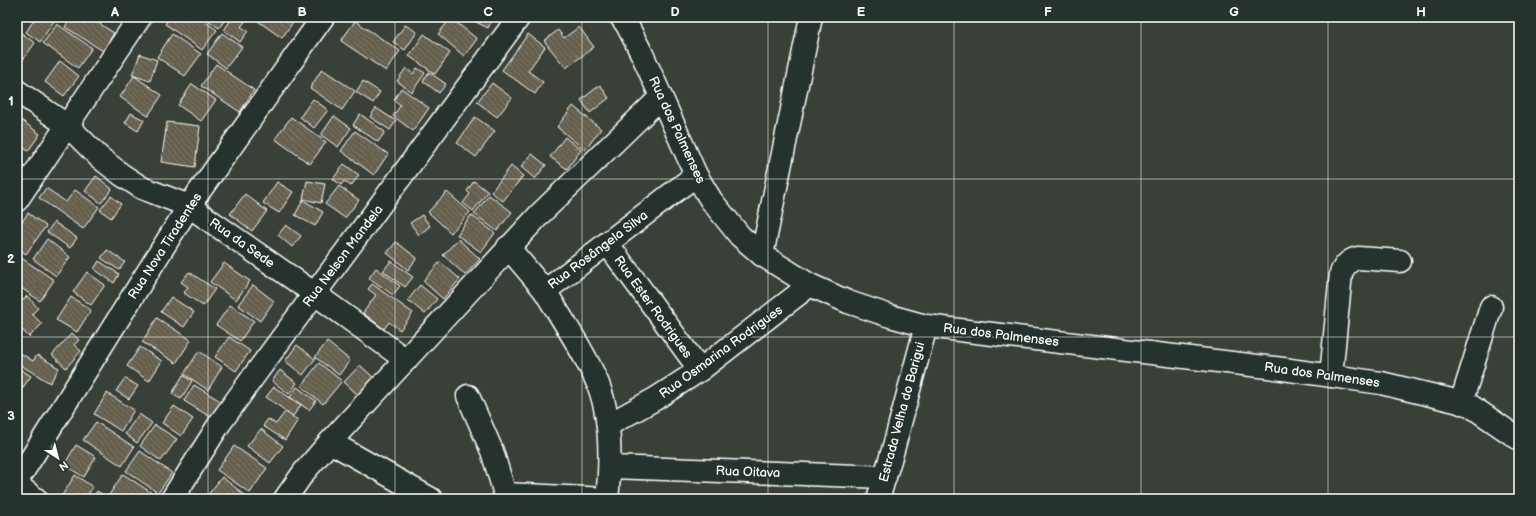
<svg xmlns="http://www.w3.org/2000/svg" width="1536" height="516" font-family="'Balsamiq Sans',sans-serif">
  <defs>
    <pattern id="building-back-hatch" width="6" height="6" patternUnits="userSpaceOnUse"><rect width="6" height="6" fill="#655e4e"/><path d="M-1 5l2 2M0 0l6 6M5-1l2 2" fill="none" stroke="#7c7669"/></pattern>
  </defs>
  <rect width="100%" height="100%" fill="#394037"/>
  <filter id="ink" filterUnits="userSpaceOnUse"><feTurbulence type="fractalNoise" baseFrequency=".025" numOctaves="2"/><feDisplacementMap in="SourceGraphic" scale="8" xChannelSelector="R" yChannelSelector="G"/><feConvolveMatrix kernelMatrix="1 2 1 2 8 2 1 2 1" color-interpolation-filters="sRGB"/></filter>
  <g filter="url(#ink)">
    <g fill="url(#building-back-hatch)" stroke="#fff">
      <path d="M36 17H48L54 21 40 42 26 32Z"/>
      <path d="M71 17H89L114 33 103 51 65 27Z"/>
      <path d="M170 17H198L217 30 202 50 165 24Z"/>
      <path d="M204 17H227L219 28Z"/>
      <path d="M233 17H248L241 27 248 31 240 42 224 30Z"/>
      <path d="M252 17H292L295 19 282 38Z"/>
      <path d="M466 17H493L488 28Z"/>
      <path d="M451 18 477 39 464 56 438 34Z"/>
      <path d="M355 21 400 51 386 71 341 41Z"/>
      <path d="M57 24 92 48 78 68 43 43Z"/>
      <path d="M405 25 417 32 405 50 393 42Z"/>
      <path d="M579 27 594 47 566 68 544 41 558 30 564 38Z"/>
      <path d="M17 30 35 43 19 65 17 63Z"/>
      <path d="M222 33 242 47 226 68 207 54Z"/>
      <path d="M172 34 201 54 185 76 157 57Z"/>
      <path d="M424 34 450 53 435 74 409 56Z"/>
      <path d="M528 34 545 47 528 71 543 82 535 94 502 70Z"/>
      <path d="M140 54 157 60 150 81 132 75Z"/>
      <path d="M60 61 79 76 64 96 45 82Z"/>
      <path d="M216 64 254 90 240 112 201 86Z"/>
      <path d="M406 68 413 74 417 68 425 73 412 92 397 81Z"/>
      <path d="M322 69 355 91 342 110 310 88Z"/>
      <path d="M429 72 446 84 439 93 423 81Z"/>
      <path d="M134 76 162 95 148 116 120 97Z"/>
      <path d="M363 81 380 92 373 103 356 92Z"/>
      <path d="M492 83 512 98 497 117 477 102Z"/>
      <path d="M192 84 216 100 201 121 178 105Z"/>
      <path d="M600 85 609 98 590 113 581 100Z"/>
      <path d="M401 88 429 108 413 131 393 116 401 105 394 100Z"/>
      <path d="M313 99 328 110 314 128 300 117Z"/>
      <path d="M573 106 601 129 585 150 557 127Z"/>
      <path d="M376 108 396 121 390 130 370 117Z"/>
      <path d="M131 113 144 120 138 131 125 123Z"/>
      <path d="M360 114 385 132 378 142 353 125Z"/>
      <path d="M334 116 351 128 338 147 321 135Z"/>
      <path d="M17 117 40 134 28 151 17 143Z"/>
      <path d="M291 117 326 142 310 164 275 139Z"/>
      <path d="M475 117 495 131 476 157 457 143Z"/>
      <path d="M167 122 200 126 195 167 161 162Z"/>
      <path d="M355 131 388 154 374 175 341 151Z"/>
      <path d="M565 137 581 150 567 169 550 157Z"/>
      <path d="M532 154 546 165 535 179 521 167Z"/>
      <path d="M344 164 359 175 351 186 344 181 341 185 333 179Z"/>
      <path d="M511 166 523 176 503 201 491 192Z"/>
      <path d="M96 176 112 189 101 203 85 191Z"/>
      <path d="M307 181 325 184 321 203 303 199Z"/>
      <path d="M474 181 488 192 473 211 463 203 470 194 467 191Z"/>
      <path d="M277 182 293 192 279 213 263 203Z"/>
      <path d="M339 186 359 200 345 218 325 204Z"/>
      <path d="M46 188 66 202 75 190 99 207 83 229 39 198Z"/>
      <path d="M447 192 470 212 451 233 428 212Z"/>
      <path d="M245 194 267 211 252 231 230 214Z"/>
      <path d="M489 195 512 212 497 231 474 214Z"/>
      <path d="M111 196 121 204 111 218 100 210Z"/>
      <path d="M303 200 323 212 315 226 295 215Z"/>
      <path d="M28 213 46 226 26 254 17 247V229Z"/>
      <path d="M422 215 430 226 419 235 410 223Z"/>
      <path d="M471 215 495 233 481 252 457 235Z"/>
      <path d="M54 222 77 238 70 248 47 232Z"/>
      <path d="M286 225 301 236 292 247 278 235Z"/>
      <path d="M47 239 70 257 56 276 33 259Z"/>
      <path d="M458 239 480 259 465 275 443 255Z"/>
      <path d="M396 242 417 258 408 270 387 253Z"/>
      <path d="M107 250 125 262 119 270 101 258Z"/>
      <path d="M17 255 54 280 40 301 17 285Z"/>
      <path d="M99 261 119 274 114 283 94 269Z"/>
      <path d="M391 261 413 277 405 287 383 271Z"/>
      <path d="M440 262 460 279 443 299 423 281Z"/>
      <path d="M224 263 250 281 236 300 210 282Z"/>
      <path d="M376 268 400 286 393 295 369 278Z"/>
      <path d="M87 272 105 285 91 305 73 292Z"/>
      <path d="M189 272 215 289 203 306 184 293 188 287 181 282Z"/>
      <path d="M372 284 413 313 400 330 389 322 384 329 363 313 376 295 368 289Z"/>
      <path d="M253 285 274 301 260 321 238 305Z"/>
      <path d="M420 285 437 299 425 314 408 300Z"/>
      <path d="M27 296 38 308 32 314 42 324 29 337 17 325V306Z"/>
      <path d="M71 297 91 310 77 332 56 320Z"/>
      <path d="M171 297 194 312 184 327 161 312Z"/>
      <path d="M230 305 254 321 240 341 216 325Z"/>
      <path d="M157 318 191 340 176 363 142 342Z"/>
      <path d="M72 333 79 340 74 345 81 351 66 368 52 355Z"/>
      <path d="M229 337 250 351 236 371 215 357Z"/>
      <path d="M327 342 350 360 339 375 315 357Z"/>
      <path d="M297 345 315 359 303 375 285 361Z"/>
      <path d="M140 347 162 361 149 381 127 366Z"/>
      <path d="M199 351 222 367 208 390 184 374Z"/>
      <path d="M20 353 33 361 37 355 59 368 50 383 17 363V358Z"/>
      <path d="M319 363 342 381 323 404 301 386Z"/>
      <path d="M360 365 374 378 358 395 344 382Z"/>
      <path d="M17 367 31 376 19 393 17 392Z"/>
      <path d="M280 370 297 383 289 394 272 381Z"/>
      <path d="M183 375 192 381 181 399 172 394Z"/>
      <path d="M125 378 138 386 129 399 116 391Z"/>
      <path d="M194 385 222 402 212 418 184 401Z"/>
      <path d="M274 387 301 405 293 416 266 397Z"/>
      <path d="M297 387 316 401 309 410 290 397Z"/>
      <path d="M107 393 134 410 121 431 94 414Z"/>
      <path d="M174 406 193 419 181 436 162 423Z"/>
      <path d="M285 412 298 420 285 440 263 426 268 419 276 424Z"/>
      <path d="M139 414 152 423 137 443 125 434Z"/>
      <path d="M96 422 134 447 122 466 83 440Z"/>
      <path d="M155 425 177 439 161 461 140 446Z"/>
      <path d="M261 429 283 446 270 463 247 446Z"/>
      <path d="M76 445 96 457 84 477 64 465Z"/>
      <path d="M234 446 267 468 250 493 217 470Z"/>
      <path d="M140 451 172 473 158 493 126 471Z"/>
      <path d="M123 474 152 493 148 499H115L109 495Z"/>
      <path d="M75 475 93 487 85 499H63L61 497Z"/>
      <path d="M222 477 246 496 244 499H211L207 496Z"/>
      <path d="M97 491 110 499H92Z"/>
    </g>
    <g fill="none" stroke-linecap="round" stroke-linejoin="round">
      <g stroke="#fff" stroke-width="25">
        <g id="minor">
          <path d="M621 17 627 25 642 54 696 175 711 200 740 236 762 255 810 285 848 302 890 316 926 326 1283 369 1381 383 1468 404 1519 439"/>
          <path d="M17 91 68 126 99 157 122 175 142 188 189 206 315 294 406 360"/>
          <path d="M17 200 140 17"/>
          <path d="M607 243 700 370"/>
          <path d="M508 247 545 291"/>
          <path d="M762 255 811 17"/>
          <path d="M1331 376 1341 273C1345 265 1349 260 1358 258L1400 261"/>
          <path d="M468 396 492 451 505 494 607 499"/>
          <path d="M1461 403 1491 307"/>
          <path d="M608 425 655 399 700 370 810 285"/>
          <path d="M330 442 431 499"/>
          <path d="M611 467 885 477"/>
          <path d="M17 481 189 206 323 17"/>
          <path d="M17 485 36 499"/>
          <path d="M172 499 220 423 256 373 519 17"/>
          <path d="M285 499 304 472 330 442 540 214 660 98"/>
          <path d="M607 499C611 462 612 420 598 384 584 351 563 321 545 291L696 175"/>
          <path d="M878 499 893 450 926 326"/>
        </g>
      </g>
      <use href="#minor" stroke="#26332d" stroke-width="22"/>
    </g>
  </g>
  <path fill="none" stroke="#fff" stroke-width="1" stroke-opacity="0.55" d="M208 17V499M395 17V499M582 17V499M768 17V499M954 17V499M1141 17V499M1328 17V499M17 179H1519M17 337H1519"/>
  <g text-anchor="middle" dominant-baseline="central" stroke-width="4" stroke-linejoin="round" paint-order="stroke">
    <g font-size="13" fill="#fff" stroke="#26332d">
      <text transform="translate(677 130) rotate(65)">Rua dos Palmenses</text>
      <text transform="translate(242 243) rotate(35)">Rua da Sede</text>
      <text transform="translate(165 246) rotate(-57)">Rua Nova Tiradentes</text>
      <text transform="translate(598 250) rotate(-37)">Rua Rosângela Silva</text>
      <text transform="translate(343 256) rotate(-53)">Rua Nelson Mandela</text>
      <text transform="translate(653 307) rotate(54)">Rua Ester Rodrigues</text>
      <text transform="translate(1001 335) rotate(7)">Rua dos Palmenses</text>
      <text transform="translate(721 352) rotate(-36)">Rua Osmarina Rodrigues</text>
      <text transform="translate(1322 375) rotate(8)">Rua dos Palmenses</text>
      <text transform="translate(902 412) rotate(-75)">Estrada Velha do Barigui</text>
      <text transform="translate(748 472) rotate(2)">Rua Oitava</text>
    </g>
  </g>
  <rect width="1536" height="516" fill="none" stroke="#26332d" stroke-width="44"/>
  <g transform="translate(58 458) rotate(144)" stroke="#26332d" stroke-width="3" paint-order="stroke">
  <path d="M0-3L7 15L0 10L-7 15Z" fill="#ffffff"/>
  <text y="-6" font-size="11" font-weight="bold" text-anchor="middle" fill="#ffffff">N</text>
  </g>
  <rect x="22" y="22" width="1492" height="472" fill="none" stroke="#fff" stroke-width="1.5"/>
  <g font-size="13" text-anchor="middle" font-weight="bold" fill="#fff">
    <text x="115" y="16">A</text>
    <text x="302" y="16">B</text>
    <text x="488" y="16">C</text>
    <text x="675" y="16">D</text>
    <text x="861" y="16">E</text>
    <text x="1048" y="16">F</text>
    <text x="1234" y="16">G</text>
    <text x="1421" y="16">H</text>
    <text x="11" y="105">1</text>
    <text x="11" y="263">2</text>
    <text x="11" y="420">3</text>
  </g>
</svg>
